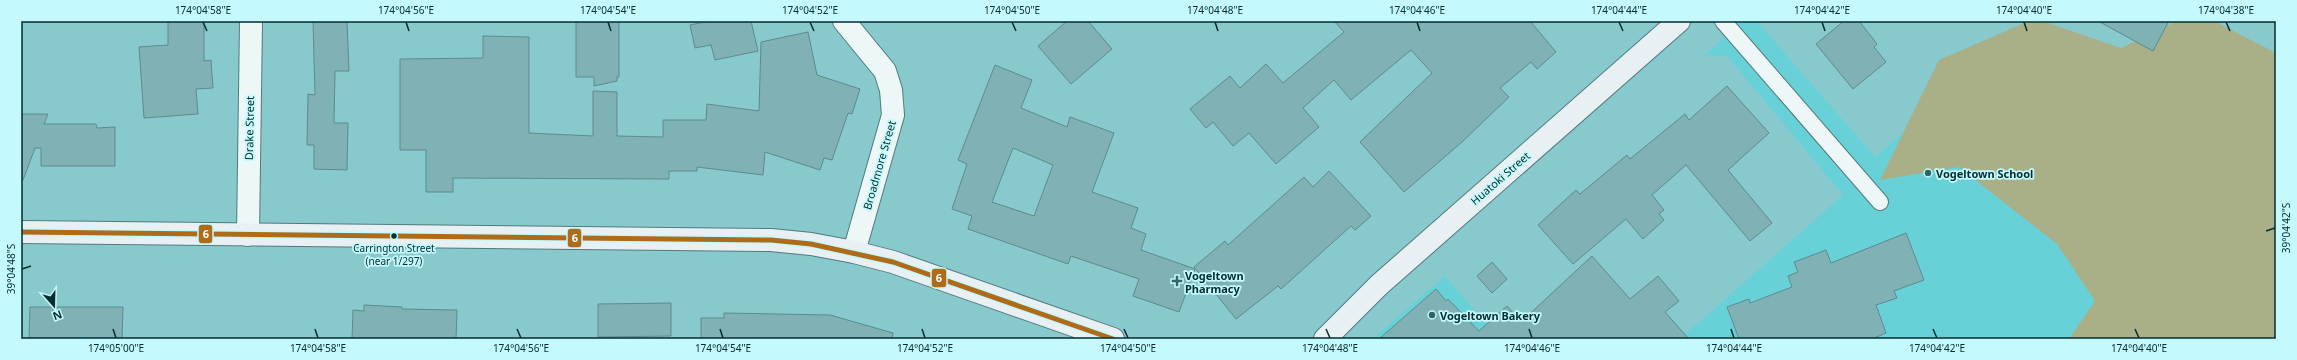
<svg xmlns="http://www.w3.org/2000/svg" width="2297" height="360" font-family="'Noto Sans',sans-serif">
  <rect width="100%" height="100%" fill="#88c9cd"/>
  <g fill="#67d1d7">
    <path d="M1741 21H1761V26L1875 157 1951 91 2187 339H1680L1843 195 1727 56 1705 55Z"/>
    <path d="M1445 276 1500 339H1372Z"/>
  </g>
  <path fill="#a9af87" d="M2029 21H2042L2121 48 2177 21H2214L2276 53V339H2069L2095 301 2057 244 1959 167 1880 180 1939 60Z"/>
  <g fill="#80b1b4" stroke="#5b8c8f" fill-rule="evenodd">
    <path d="M168 21H204V61L211 60 213 88 196 89 198 114 144 118 139 47 168 45Z"/>
    <path d="M313 21H347L349 71H335L334 123H348L347 170 314 169V145H307L308 94 315 95Z"/>
    <path d="M576 21H619V77H617V81L594 86V77H576Z"/>
    <path d="M710 21H751L758 51 715 60 711 45 695 48 690 25Z"/>
    <path d="M1067 21H1088L1112 49 1071 84 1038 46Z"/>
    <path d="M1334 21H1530L1556 52 1537 69 1531 62 1500 88 1509 97 1462 142 1404 192 1360 142 1432 73 1411 50 1351 100 1334 80 1303 108 1319 127 1276 164 1249 133 1233 146 1213 122 1206 128 1190 109 1230 76 1240 88 1266 64 1283 83 1344 32Z"/>
    <path d="M1844 21H1859L1877 44 1874 47 1886 62 1853 89 1816 44Z"/>
    <path d="M2098 21H2169L2153 51Z"/>
    <path d="M808 32 817 75 860 89 852 114 848 113 832 160 824 158 820 170 765 152 763 175 697 167V171H669V179L453 178V192H426V150H400V59L483 58V36L529 37V133L593 136V91L617 92V136L663 137V120H706L707 104 759 111 761 42Z"/>
    <path d="M995 65 1032 80 1021 108 1067 127 1070 117 1114 133 1092 192 1138 208 1131 228 1146 234 1141 250 1195 269 1179 312 1133 296 1139 279 1071 256 1068 264 968 229 972 216 952 209 967 164 958 160ZM1013 148 1053 165 1034 216 992 202Z"/>
    <path d="M1727 86 1769 133 1728 170 1772 223 1750 241 1686 165 1652 195 1664 210 1659 214 1664 220 1643 239 1626 219 1573 264 1538 225 1576 190 1580 194 1627 155 1630 159 1685 114 1689 120Z"/>
    <path d="M21 114H48L44 124H96L97 128 115 127V166H41V148H35L23 180H21Z"/>
    <path d="M1329 171 1371 216 1355 230 1351 226 1281 289 1278 286 1236 319 1194 267 1225 241 1228 245 1304 177 1313 187Z"/>
    <path d="M1906 233 1924 280 1894 291 1897 298 1876 305 1886 333 1872 339H1739L1727 307 1749 299 1750 303 1792 287 1788 276 1798 272 1794 262 1826 250 1831 263Z"/>
    <path d="M1592 256 1630 299 1658 276 1679 301 1665 312 1689 339H1379L1436 289 1446 301 1448 299 1479 331 1507 306 1521 322Z"/>
    <path d="M1492 262 1507 279 1492 293 1477 276Z"/>
    <path d="M671 303V336L598 337V304Z"/>
    <path d="M364 305 402 307V309L457 310 456 339H352L353 310 364 311Z"/>
    <path d="M30 307H123L122 339H29Z"/>
    <path d="M724 313 830 315 893 333 892 339H701V318H724Z"/>
  </g>
  <g fill="none" stroke-linecap="round" stroke-linejoin="round">
    <g stroke="#507b7d" stroke-width="18">
      <path id="service" d="M1723 21 1880 202"/>
    </g>
    <g stroke="#507b7d" stroke-width="24">
      <g id="minor">
        <path d="M844 21 885 71 891 90 893 115 854 252"/>
        <path d="M248 235 251 21"/>
      </g>
    </g>
    <g stroke="#507b7d" stroke-width="24">
      <g id="secondary">
        <path d="M21 232 771 240 811 244 854 252 893 262 1113 339"/>
        <path d="M1325 339 1379 285 1679 21"/>
      </g>
    </g>
    <use href="#service" stroke="#edf7f8" stroke-width="16"/>
    <use href="#minor" stroke="#edf7f8" stroke-width="22"/>
    <use href="#secondary" stroke="#e8f0f3" stroke-width="22"/>
    <g stroke="#c4fafd" stroke-width="8">
      <path id="bus-1" d="M21 232 771 240 811 244 893 262 1113 339"/>
    </g>
    <use href="#bus-1" stroke="#af6b1a" stroke-width="5"/>
  </g>
  <path fill="none" stroke="#032c2f" stroke-width="1.5" d="M203 22 207 31M406 22 409 31M608 22 611 31M810 22 814 31M1012 22 1016 31M1215 22 1218 31M1417 22 1420 31M1619 22 1623 31M1822 22 1825 31M2024 22 2027 31M2226 22 2230 31M2266 231 2275 228M22 269 31 266M113 329 116 338M315 329 318 338M517 329 521 338M720 329 723 338M922 329 925 338M1124 329 1128 338M1326 329 1330 338M1529 329 1532 338M1731 329 1734 338M1933 329 1937 338M2135 329 2139 338"/>
  <g fill="#326366" stroke="#c4fafd" stroke-width="1.5">
    <circle cx="1928" cy="173" r="4"/>
    <path d="M1175 275h4v4h4v4h-4v4h-4v-4h-4v-4h4z"/>
    <circle cx="1432" cy="315" r="4"/>
  </g>
  <circle fill="#032c2f" stroke="#c4fafd" stroke-width="1.5" cx="394" cy="236" r="3.5"/>
  <g text-anchor="middle" dominant-baseline="central" stroke-width="3.5" stroke-linejoin="round" paint-order="stroke">
    <g font-size="10" fill="#032c2f" stroke="#c4fafd">
      <text x="394" y="248">Carrington Street<tspan x="394" dy="13">(near 1/297)</tspan></text>
    </g>
    <g font-size="11" fill="#032c2f" stroke="#c4fafd">
      <text transform="translate(249 128) rotate(-89)">Drake Street</text>
      <text transform="translate(879 165) rotate(-74)">Broadmore Street</text>
      <text transform="translate(1500 178) rotate(-41)">Huatoki Street</text>
    </g>
    <g font-size="11" font-weight="bold" fill="#032c2f" stroke="#c4fafd" text-anchor="start">
      <text x="1936" y="173">Vogeltown School</text>
      <text x="1185" y="275">Vogeltown<tspan x="1185" dy="13">Pharmacy</tspan></text>
      <text x="1440" y="315">Vogeltown Bakery</text>
    </g>
  </g>
  <g stroke="#c4fafd" stroke-width="1.5">
    <rect x="198" y="224" width="15" height="20" rx="4" fill="#af6b1a"/>
    <rect x="567" y="228" width="15" height="20" rx="4" fill="#af6b1a"/>
    <rect x="931" y="268" width="16" height="20" rx="4" fill="#af6b1a"/>
  </g>
  <g font-size="11" text-anchor="middle" font-weight="bold" fill="#fff">
    <text x="206" y="238">6</text>
    <text x="575" y="242">6</text>
    <text x="939" y="282">6</text>
  </g>
  <rect width="2297" height="360" fill="none" stroke="#c4fafd" stroke-width="44"/>
  <g transform="translate(54 306) rotate(160)" stroke="#c4fafd" stroke-width="3" paint-order="stroke">
  <path d="M0-3L7 15L0 10L-7 15Z" fill="#032c2f"/>
  <text y="-6" font-size="11" font-weight="bold" text-anchor="middle" fill="#032c2f">N</text>
  </g>
  <rect x="22" y="22" width="2253" height="316" fill="none" stroke="#032c2f" stroke-width="1.5"/>
  <g font-size="10" text-anchor="middle" fill="#032c2f">
    <text x="203" y="14">174°04'58"E</text>
    <text x="406" y="14">174°04'56"E</text>
    <text x="608" y="14">174°04'54"E</text>
    <text x="810" y="14">174°04'52"E</text>
    <text x="1012" y="14">174°04'50"E</text>
    <text x="1215" y="14">174°04'48"E</text>
    <text x="1417" y="14">174°04'46"E</text>
    <text x="1619" y="14">174°04'44"E</text>
    <text x="1822" y="14">174°04'42"E</text>
    <text x="2024" y="14">174°04'40"E</text>
    <text x="2226" y="14">174°04'38"E</text>
    <text transform="translate(2286 228) rotate(-90)" y="4">39°04'42"S</text>
    <text transform="translate(11 269) rotate(-90)" y="4">39°04'48"S</text>
    <text x="116" y="352">174°05'00"E</text>
    <text x="318" y="352">174°04'58"E</text>
    <text x="521" y="352">174°04'56"E</text>
    <text x="723" y="352">174°04'54"E</text>
    <text x="925" y="352">174°04'52"E</text>
    <text x="1128" y="352">174°04'50"E</text>
    <text x="1330" y="352">174°04'48"E</text>
    <text x="1532" y="352">174°04'46"E</text>
    <text x="1734" y="352">174°04'44"E</text>
    <text x="1937" y="352">174°04'42"E</text>
    <text x="2139" y="352">174°04'40"E</text>
  </g>
</svg>
